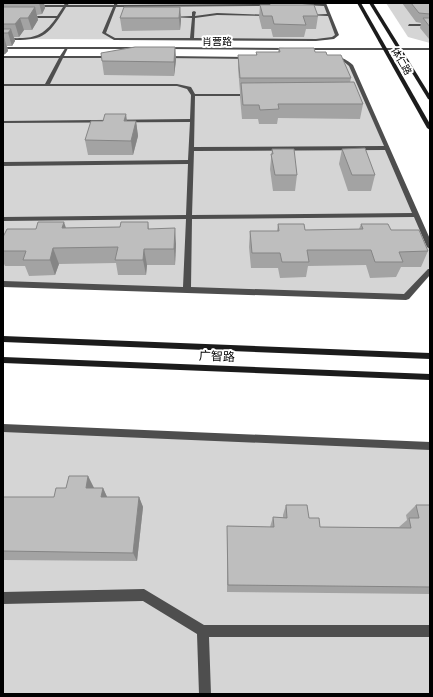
<svg xmlns="http://www.w3.org/2000/svg" width="433" height="697" font-family="Inter,'Noto Sans SC',sans-serif">
  <rect width="100%" height="100%" fill="#fff"/>
  <g fill="#d5d5d5">
    <path d="M3 3H324L337 35 327 40 3 39Z"/>
    <path d="M386 3H430V43L408 37Z"/>
    <path d="M3 57 343 59 351 65 430 247V271L406 297 3 284Z"/>
    <path d="M3 428 430 446V694H3Z"/>
  </g>
  <g fill="none" stroke-linecap="round" stroke-linejoin="round">
    <g fill="#4e4e4e" fill-rule="evenodd">
      <path d="M65 3H69L68 5H114V3H118L117 5 270 4 271 6 116 7 106 33 115 38H190L192 18 169 17 192 16V12L194 11 196 12 195 16 217 13 271 15 269 16 217 15 195 18 194 38 316 39 332 37 335 35 328 16 305 15 327 14 324 6 302 5 326 3 339 35 334 39 316 41 114 40 102 33 113 7H66C45 41 42 40 3 40V38C28 38 40 41 56 18H28L27 16H57L63 7H34L33 5H64Z"/>
      <path d="M409 24H430V26H408Z"/>
      <path d="M66 47 68 48 64 56H113L115 57 113 58H63L50 84H177L191 87 195 94H252V96H195L194 147 384 146 349 66 342 60 330 58C339 55 346 59 353 65L430 239V249L427 247 414 217 192 219 191 287 404 294 428 269H430V275L409 299 406 300 3 287V281L183 287 186 219 3 221V217L186 215 188 164 3 166V162L188 160 190 122 3 123V121L190 119 191 95 187 89 177 86H3V84H45L59 58H3V56H60ZM385 150 412 213 192 215 194 151Z"/>
      <path d="M166 56 249 57 251 58 249 59 165 58Z"/>
      <path d="M3 424 430 442V450L3 432Z"/>
      <path d="M144 589 204 625H430V637H209L211 694H199L197 634 143 601 3 604V592Z"/>
    </g>
    <g fill="#4e4e4e" fill-rule="evenodd">
      <path d="M3 47H136L138 48 136 49H3Z"/>
      <path d="M165 47 288 48 290 49 288 50 166 49Z"/>
      <path d="M303 48H430V50H304Z"/>
    </g>
    <g fill="#1b1b1b" fill-rule="evenodd">
      <path d="M357 3H361L430 124V130L427 128Z"/>
      <path d="M369 3H373L430 95V100L428 99Z"/>
      <path d="M3 336 430 353V359L3 342Z"/>
      <path d="M3 357 430 374V380L3 363Z"/>
    </g>
  </g>
  <g fill="#a3a3a3">
    <path d="M3 3H49L44 4 45 8 42 14 37 15 38 20 32 30H24L19 37H14L15 41 12 46H7L8 51 5 54 3 55Z"/>
    <path d="M402 3H430V39H429L420 28 421 23 416 22Z"/>
    <path d="M260 5 318 16 316 29H306L304 37H273L271 29H262L259 17Z"/>
    <path d="M180 7 181 20 180 30 122 31 120 18Z"/>
    <path d="M175 47 176 60 174 76 104 75 102 61Z"/>
    <path d="M279 48 315 52 327 55 351 78 350 83 363 104 360 119 278 118 277 124H259L258 119H242L240 97V92L238 68V55H256V52H278Z"/>
    <path d="M103 121H136L138 136 133 155H88L85 140Z"/>
    <path d="M272 149 297 175 295 191H273L270 169Z"/>
    <path d="M342 149 375 175 371 191H348L339 164Z"/>
    <path d="M148 222 149 229 176 244 175 265H147L146 275H118L116 263 59 264 55 275 29 276 25 266H5L3 262V237L36 229 66 228 120 227Z"/>
    <path d="M278 224 305 230 359 229 361 224 391 230 428 251 421 267H401L396 277 370 278 366 265 308 266 306 277 280 278 278 268H251L249 247 250 231H277Z"/>
    <path d="M88 476 94 488H103L107 497H139L143 507 137 561 3 560V497H54L66 488Z"/>
    <path d="M286 505 309 518 320 527H399L407 520 406 515 416 505H430V594L227 592V526L270 527 273 517 283 518V515Z"/>
  </g>
  <g fill="#858585">
    <path d="M39 3H44L45 8 42 14Z"/>
    <path d="M35 7 38 20 32 30 28 18Z"/>
    <path d="M180 7 181 20 180 30 179 18Z"/>
    <path d="M20 18 24 30 19 37 15 24Z"/>
    <path d="M11 29 15 41 12 46 8 33Z"/>
    <path d="M4 37 8 51 5 54 3 55V39Z"/>
    <path d="M175 47 176 60 174 76V62Z"/>
    <path d="M126 114 128 128 124 121Z"/>
    <path d="M136 121 138 136 133 155 131 141Z"/>
    <path d="M64 222 69 237 62 228Z"/>
    <path d="M175 228 176 244 175 265 174 249Z"/>
    <path d="M53 248 59 264 55 275 50 260Z"/>
    <path d="M144 249 147 265 146 275 143 260Z"/>
    <path d="M88 476 94 488 92 499 86 488Z"/>
    <path d="M103 488 108 499 101 497Z"/>
    <path d="M139 497 143 507 137 561 133 553Z"/>
  </g>
  <g fill="#bebebe" stroke="#858585">
    <path d="M411 3H430V14L419 13Z"/>
    <path d="M260 5H314L318 16H303L306 25 274 24 272 16H263Z"/>
    <path d="M3 7H35L28 18H20L15 24H3Z"/>
    <path d="M124 7H180L179 18H120Z"/>
    <path d="M423 18H430V27Z"/>
    <path d="M3 29H11L8 33H3Z"/>
    <path d="M135 47H175L174 62 102 61 101 53Z"/>
    <path d="M279 48H314L315 52H326L327 55H341L351 78H240L238 55H257L256 52H280Z"/>
    <path d="M354 82 363 104H278L279 109 260 110 259 105H243L241 83Z"/>
    <path d="M105 114H126L124 121H136L131 141 85 140 91 121H103Z"/>
    <path d="M365 148 375 175H352L342 149Z"/>
    <path d="M272 149H294L297 175H275L271 154H273Z"/>
    <path d="M38 222H64L62 228 120 227 121 222H148V229L175 228 174 249H144L143 260H115L118 247 53 248 50 260H23L26 251H3V237L7 229H36Z"/>
    <path d="M278 224H304L305 230 363 229 361 224H388L391 230H419L428 251 399 252 403 262H375L371 250H307L309 262H282L280 253H252L250 231H279Z"/>
    <path d="M69 476H88L86 488H103L101 497H139L133 553 3 551V497H54L56 488H66Z"/>
    <path d="M286 505H307L309 518H319L320 527 411 528 409 518H419L416 505H430V587L228 585 227 526 274 527 273 517 287 518Z"/>
  </g>
  <g text-anchor="middle" dominant-baseline="central" stroke-width="4" stroke-linejoin="round" paint-order="stroke">
    <g font-size="10" fill="#000" stroke="#fff">
      <text x="217" y="41">肖营路</text>
      <text transform="translate(402 61) rotate(60)">体仁路</text>
    </g>
    <g font-size="12" fill="#000" stroke="#fff">
      <text transform="translate(217 356) rotate(2)">广智路</text>
    </g>
  </g>
  <rect width="433" height="697" fill="none" stroke="#000000" stroke-width="8"/>
</svg>
